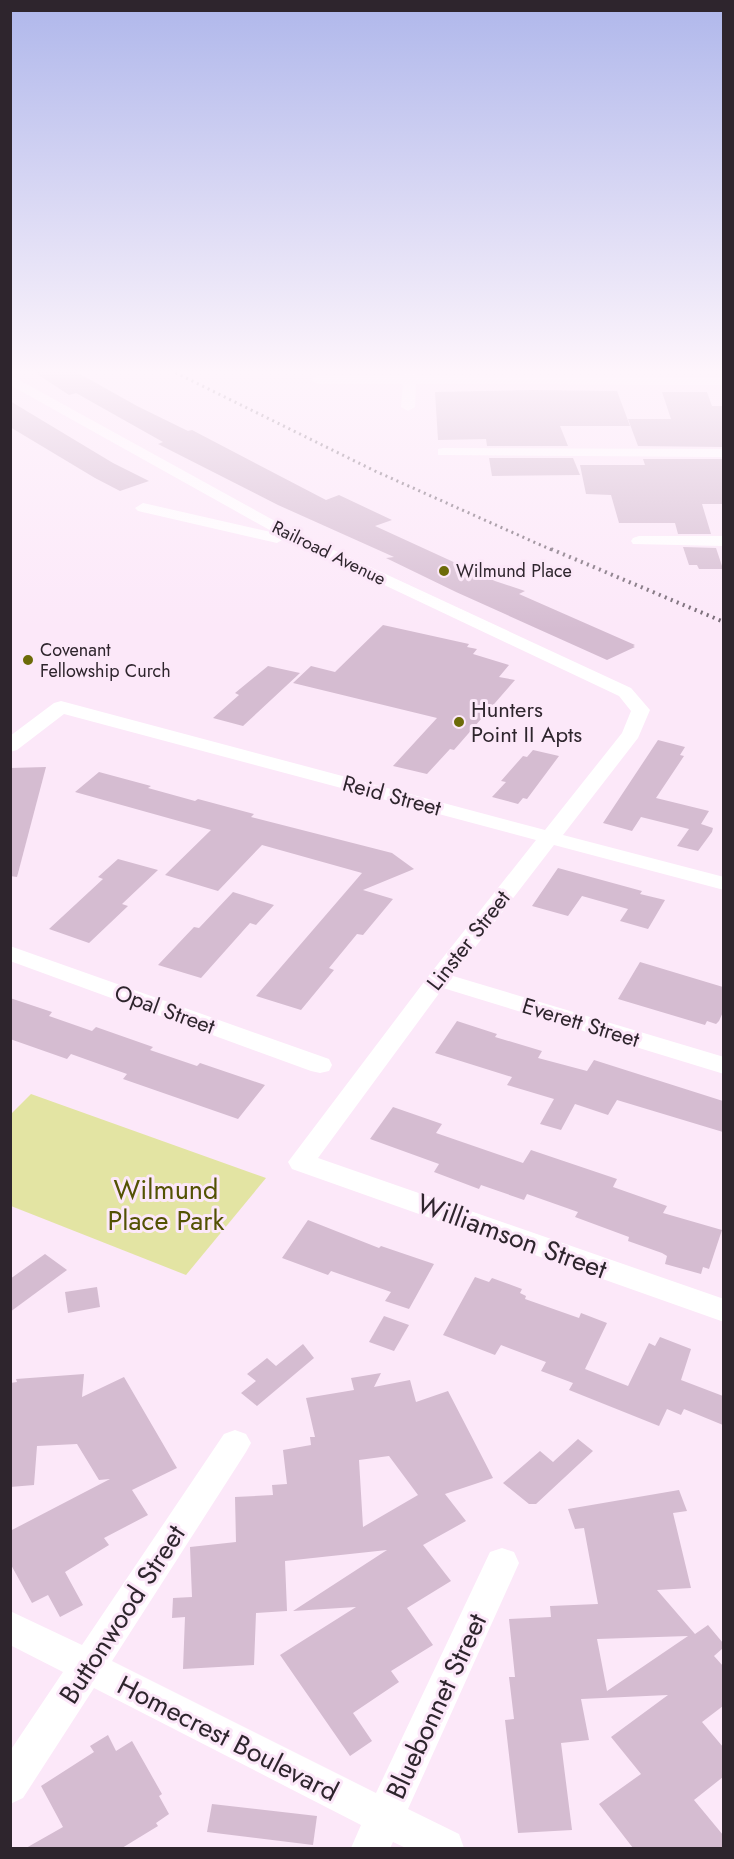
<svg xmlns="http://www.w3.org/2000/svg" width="734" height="1859" font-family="Jost,sans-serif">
  <rect width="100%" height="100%" fill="#fce8f9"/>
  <path fill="#e3e4a3" d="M31 1094 266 1178 186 1275 11 1206V1114Z"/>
  <g fill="#d5bcd1" fill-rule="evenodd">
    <path d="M31 370H73L137 406 188 431 192 430 326 500 339 495 392 520 375 526 495 581 525 591 519 594 635 645 633 646 635 647 607 660 456 592 386 558 394 557 278 505 158 444 163 442 76 393 69 395Z"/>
    <path d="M532 390 617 391 630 426H560L568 446H487L486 439 438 440 435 392Z"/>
    <path d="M662 392H707L712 406H723V447L638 446 628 419H671Z"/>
    <path d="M10 401 113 463 149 481 120 491 95 478 10 427Z"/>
    <path d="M489 458H573L580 475 492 476Z"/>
    <path d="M643 459H723V504H702L711 534H678L675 523H619L611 495 586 494 580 465H645Z"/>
    <path d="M683 547 716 548 723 569H699L697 565H689Z"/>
    <path d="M383 625 469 644 467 647 477 649 473 654 509 665 499 677 515 680 454 750 450 749 427 774 393 766 437 718 293 683 311 666 335 672Z"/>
    <path d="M268 666 300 673 243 726 213 718 239 695 235 693Z"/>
    <path d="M658 740 685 747 680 755 684 756 656 798 709 811 701 824 713 828 712 832 698 851 677 846 689 829 641 817 632 831 603 823Z"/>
    <path d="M533 750 559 756 527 799 523 798 518 804 492 797 506 782 501 781 523 756 527 757Z"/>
    <path d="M46 767 17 877 10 876V768Z"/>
    <path d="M99 772 151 786 148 788 195 801 198 799 254 814 251 817 392 853 414 869 363 890 393 899 363 935 357 934 329 968 334 970 301 1010 256 996 362 873 262 845 218 891 165 875 211 830 75 792Z"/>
    <path d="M118 859 158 870 122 904 128 906 89 943 49 929 103 879 98 877Z"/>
    <path d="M558 868 642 891 640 894 665 900 648 929 620 921 628 909 582 896 568 916 532 906Z"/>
    <path d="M233 892 274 905 256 925 250 923 201 978 158 965 194 927 199 928Z"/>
    <path d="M640 962 723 987V1012L719 1021 716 1024 707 1021 705 1025 618 999Z"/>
    <path d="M10 998 52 1012 49 1016 92 1031 96 1027 153 1047 150 1050 197 1066 200 1063 265 1085 238 1119 123 1079 127 1074 71 1054 67 1059 10 1039Z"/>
    <path d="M457 1021 497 1034 495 1037 542 1051 538 1058 587 1071 594 1060 723 1101V1132L617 1100 608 1115 575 1104 561 1130 540 1124 554 1099 507 1085 512 1077 435 1053Z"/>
    <path d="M393 1107 442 1124 436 1133 523 1163 531 1150 617 1179 613 1187 667 1206 663 1213 722 1230 709 1269 703 1267 701 1274 665 1264 667 1256 662 1253 628 1241 629 1237 575 1217 578 1212 527 1194 524 1200 481 1185 479 1189 434 1172 439 1164 370 1139Z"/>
    <path d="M308 1220 379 1248 381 1246 434 1264 409 1309 385 1301 391 1292 331 1271 328 1275 282 1258Z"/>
    <path d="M45 1254 67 1270 10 1312V1279Z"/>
    <path d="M475 1277 489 1282 492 1278 522 1289 520 1293 526 1296 525 1299 579 1318 581 1313 607 1323 585 1369 628 1386 649 1343 655 1346 660 1337 691 1349 681 1380 723 1396V1425L684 1409 681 1415 667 1409 659 1426 569 1390 573 1383 541 1371 546 1362 501 1345 495 1355 443 1335Z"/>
    <path d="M97 1287 100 1307 68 1313 65 1292Z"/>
    <path d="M384 1316 409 1325 394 1351 369 1342Z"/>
    <path d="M303 1344 314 1358 257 1406 241 1393 256 1381 247 1374 267 1358 276 1366Z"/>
    <path d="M381 1373 374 1387 410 1380 416 1402 448 1391 493 1478 445 1494 466 1521 423 1545 451 1581 407 1608 433 1645 391 1671 399 1682 353 1713 372 1741 350 1756 280 1655 356 1607 293 1611 387 1550 285 1561 287 1611 256 1613 254 1665 183 1669 185 1617 172 1618 173 1598 192 1597 190 1547 236 1542 235 1497 273 1495 272 1485 287 1484 283 1450 311 1445 310 1437H315L306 1398 354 1390 351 1378ZM389 1456 418 1495 363 1527 359 1460Z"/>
    <path d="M84 1374 82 1397 124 1377 177 1468 132 1490 148 1515 104 1538 109 1545 65 1572 83 1605 60 1617 48 1595 32 1603 10 1563V1531L110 1479 99 1480 77 1444 37 1446 34 1485 10 1487V1383L17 1382 16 1379Z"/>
    <path d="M578 1439 593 1451 536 1504H529L503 1483 540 1451 553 1462Z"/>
    <path d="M679 1490 687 1511 673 1513 691 1588 657 1590 695 1634 708 1625 723 1643V1648L714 1656 723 1666V1706L702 1722 723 1747V1777L694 1800 723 1835V1848H633L599 1804 641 1774 611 1737 668 1695 581 1699 589 1740 561 1743 572 1830 518 1833 505 1720 514 1719 509 1677H515L509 1619 551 1617 550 1606 598 1604 584 1528 575 1529 568 1509ZM688 1636 607 1691 597 1639Z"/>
    <path d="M108 1735 116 1751 132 1741 162 1794 159 1796 169 1814 156 1823 158 1826 122 1848H26L63 1827 41 1786 94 1752 90 1746Z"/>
    <path d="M212 1804 317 1816 313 1845 207 1832Z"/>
  </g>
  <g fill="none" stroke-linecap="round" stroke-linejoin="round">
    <g fill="#fff" fill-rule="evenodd">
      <path d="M402 370H414L416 376 724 377V385L416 384 415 407 408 411 401 407 403 384H317L311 380 317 376H403Z"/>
      <path d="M10 375 295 532 631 688 650 710 638 738 563 835 724 877V890L554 845 453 976 724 1057V1074L443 988 318 1158 724 1299V1322L292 1169 288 1162 430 974 536 840 64 714 17 750 10 752V736L54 703 61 701 545 830 622 733 631 711 619 696 285 538 277 543 138 511 135 508 143 503 275 533 10 385Z"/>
      <path d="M443 448 724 449V457L438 455V449Z"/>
      <path d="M639 536H724V546L633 544 631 541 633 538Z"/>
      <path d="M10 946 329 1059 332 1065 329 1071 320 1073 311 1071 10 961Z"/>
      <path d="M235 1430 246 1434 251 1443 246 1452 112 1661 376 1793 490 1552 502 1548 514 1552 519 1563 408 1809 459 1834 464 1848H406L393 1842 390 1848H351L361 1825 94 1688 23 1798 10 1804V1751L63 1672 10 1645V1611L82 1645 224 1434Z"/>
    </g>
    <path stroke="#756874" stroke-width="3" stroke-dasharray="2 4" stroke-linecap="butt" d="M170 370 375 471 554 551"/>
    <path stroke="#756874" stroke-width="4" stroke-dasharray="2 4.5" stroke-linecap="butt" d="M551 549 724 622"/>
  </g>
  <linearGradient id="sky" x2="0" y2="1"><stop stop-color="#afb7eb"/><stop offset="0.59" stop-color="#fef5fc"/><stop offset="1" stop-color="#fef5fc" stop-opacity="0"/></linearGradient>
  <rect width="734" height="630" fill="url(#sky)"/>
  <g fill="#6c6b08" stroke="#fce8f9" stroke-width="2">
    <circle cx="444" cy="571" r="6"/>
    <circle cx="28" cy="660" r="6"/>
    <circle cx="459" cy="722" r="6"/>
  </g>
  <g text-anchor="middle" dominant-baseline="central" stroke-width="6" stroke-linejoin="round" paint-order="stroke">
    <g font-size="18" fill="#2e252d" stroke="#fce8f9">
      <text transform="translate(329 553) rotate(26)">Railroad Avenue</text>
    </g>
    <g font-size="18" fill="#2e252d" stroke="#fce8f9" text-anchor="start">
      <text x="456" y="571">Wilmund Place</text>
      <text x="40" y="650">Covenant<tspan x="40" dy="21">Fellowship Curch</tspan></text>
    </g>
    <g font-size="22" fill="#2e252d" stroke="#fce8f9" text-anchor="start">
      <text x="471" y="709">Hunters<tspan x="471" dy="25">Point II Apts</tspan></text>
    </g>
    <g font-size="22" fill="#2e252d" stroke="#fce8f9">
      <text transform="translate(392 795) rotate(15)">Reid Street</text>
      <text transform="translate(468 940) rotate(-52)">Linster Street</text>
      <text transform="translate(165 1009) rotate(20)">Opal Street</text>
      <text transform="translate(581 1022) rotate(17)">Everett Street</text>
    </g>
    <g font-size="27" fill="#535203" stroke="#fce8f9">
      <text x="166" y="1189">Wilmund<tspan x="166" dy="31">Place Park</tspan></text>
    </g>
    <g font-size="27" fill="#2e252d" stroke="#fce8f9">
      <text transform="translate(512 1236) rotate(20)">Williamson Street</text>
      <text transform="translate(122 1614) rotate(-57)">Buttonwood Street</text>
      <text transform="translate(436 1706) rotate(-65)">Bluebonnet Street</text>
      <text transform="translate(228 1738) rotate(27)">Homecrest Boulevard</text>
    </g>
  </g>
  <rect width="734" height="1859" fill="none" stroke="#2e252d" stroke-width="24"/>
</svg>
